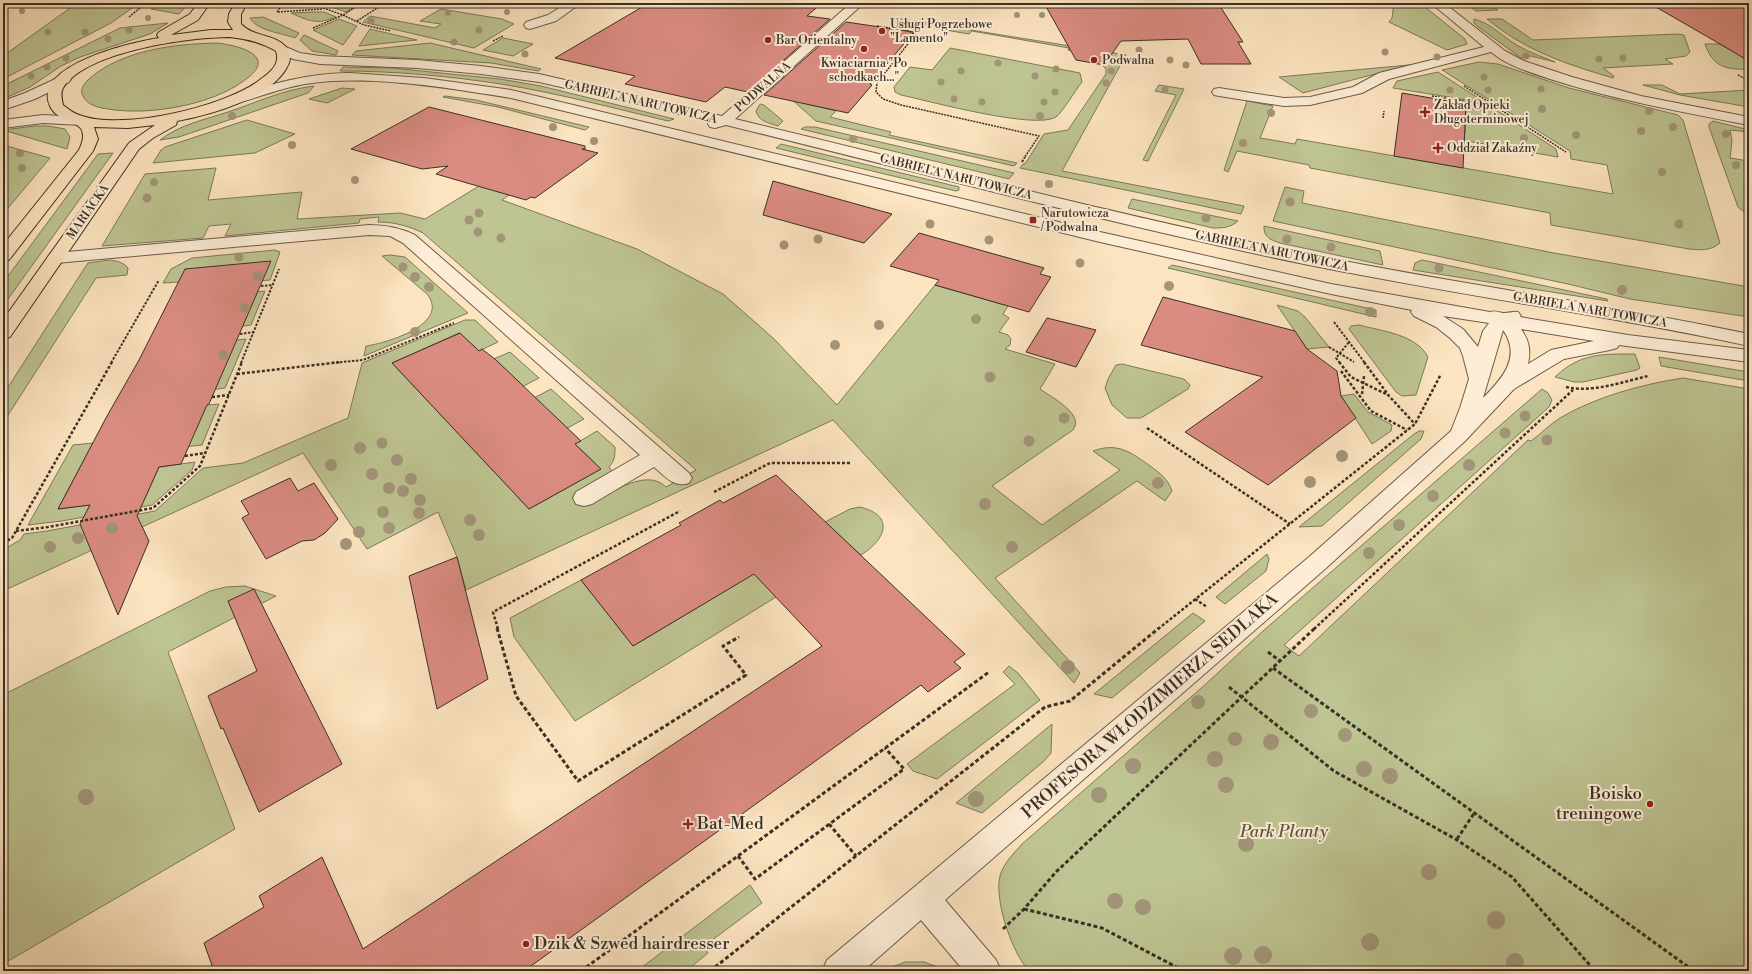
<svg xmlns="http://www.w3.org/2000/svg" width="1752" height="974" font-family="'Libre Bodoni',serif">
  <rect width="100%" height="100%" fill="#fce4c0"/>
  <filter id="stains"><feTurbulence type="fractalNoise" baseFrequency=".005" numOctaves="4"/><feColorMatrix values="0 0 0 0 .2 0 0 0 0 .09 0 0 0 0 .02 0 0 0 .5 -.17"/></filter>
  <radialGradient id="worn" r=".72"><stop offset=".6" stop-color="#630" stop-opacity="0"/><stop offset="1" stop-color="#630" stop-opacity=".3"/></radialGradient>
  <g fill="#bec492" stroke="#7c7a5c">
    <path d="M77 3H139L111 23 3 79V56Z"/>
    <path d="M158 3H189L179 14 151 9Z"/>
    <path d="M320 3H342L355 7 346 12Z"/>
    <path d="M1394 3H1420L1465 39 1467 44 1447 50 1389 22 1392 18Z"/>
    <path d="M1465 3H1488L1498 10 1476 11Z"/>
    <path d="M441 9 502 19 514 24 474 48 363 22 370 16 435 28 441 24 420 21Z"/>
    <path d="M315 12H324L336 17C317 25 309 21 291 13Z"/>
    <path d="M263 17 299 33 295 38C282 33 257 31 250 18Z"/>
    <path d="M896 18 1126 55 1062 171 1244 206 1241 214 1020 168 1023 164H1025L1044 134 1068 130 1106 74V69L1103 66 1109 57 1068 50 1069 48 972 31 969 34 893 21Z"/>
    <path d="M339 19 357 26 343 45 313 30Z"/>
    <path d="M1474 19C1488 22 1500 34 1512 42 1525 51 1541 56 1555 62L1531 56 1521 58 1477 26 1474 23Z"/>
    <path d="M1502 19 1533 40 1677 34 1684 35 1690 52 1686 56 1665 59 1673 64 1603 68 1614 76 1613 78C1579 68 1545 57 1515 39 1505 33 1496 26 1487 19Z"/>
    <path d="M168 23 150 34 80 57 61 66 30 87 3 99V89L5 85 120 28Z"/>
    <path d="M370 29 417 40 359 46Z"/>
    <path d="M304 35 338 51 336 55 312 51 300 40Z"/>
    <path d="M503 38 533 44 513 56 483 50Z"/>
    <path d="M216 43C237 45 280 55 245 80 212 105 149 116 108 109 99 108 87 105 83 96 79 89 85 83 90 78 123 50 174 44 216 43Z"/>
    <path d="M430 43 541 69 538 71 491 63 352 55 356 51Z"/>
    <path d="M1705 44H1720L1749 61V69C1726 70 1713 67 1705 44Z"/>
    <path d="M950 48 1080 73 1082 82C1076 89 1062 113 1056 117 1035 130 929 101 901 95L895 92 894 87 910 67 932 70Z"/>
    <path d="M1479 62 1498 64 1569 88 1678 115 1683 120 1720 243C1711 251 1701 250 1689 249L1551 225 1550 213 1310 168 1309 165 1237 151 1228 172 1224 170 1247 101 1273 106 1260 138 1295 144 1297 139 1613 194 1607 165 1571 159 1570 151 1442 70Z"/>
    <path d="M1409 65 1303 93 1279 77Z"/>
    <path d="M343 67 392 68 500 79 541 86 674 119 668 121C613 108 557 93 501 84 448 76 394 71 340 71Z"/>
    <path d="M1438 72 1486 103 1393 88 1397 81Z"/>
    <path d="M1159 85 1184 89 1148 161 1143 160 1176 95 1155 91Z"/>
    <path d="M1643 85H1662L1680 94 1749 90V107L1680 95Z"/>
    <path d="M314 86 308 93 179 137 160 140C181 124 204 120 228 112 258 102 282 90 314 86Z"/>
    <path d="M342 88 355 89 327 103 309 99Z"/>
    <path d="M445 96 476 100 589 127 585 130 498 107 443 97Z"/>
    <path d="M790 98 807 104 836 111 830 117 891 132 889 135 1017 163 1014 166 816 121Z"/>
    <path d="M760 104 764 105 783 121 778 126C769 123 758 121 756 111Z"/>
    <path d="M1466 104 1472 105V109L1482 110V106L1493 108 1556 149 1558 157 1456 139 1455 133 1465 134Z"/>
    <path d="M247 120 295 134 255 153 153 163 161 150 165 147Z"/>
    <path d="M1713 121 1749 130V132L1730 130 1732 141 1730 158 1749 161V216L1738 207 1709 127V124Z"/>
    <path d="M35 126H48L65 129 70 137 67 149 3 130Z"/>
    <path d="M805 127H815L1014 173 1009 179 801 129Z"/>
    <path d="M781 144 959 187V190L956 191 776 148Z"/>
    <path d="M3 145 50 158 3 214Z"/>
    <path d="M113 153 3 306V283L98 154Z"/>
    <path d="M216 168 208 200 302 192 297 219 400 213 425 219 492 178 522 186 502 200 637 249 723 294 773 338 837 405 935 285 1008 306 1003 314 1009 318 999 332 1008 335 1011 339 1010 345 1005 349 1055 364 1040 389C1051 397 1085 414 1073 430L992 486 1042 525 1120 470 1093 451C1117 442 1131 452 1150 466 1160 473 1168 479 1172 491L1165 501 1137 481 995 578 1080 673 1074 683 833 420 466 590 457 557 438 512 367 549 303 453 3 591V550L20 540 24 534 47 531 155 511 203 468 243 463 348 418 362 363 465 320H475L498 342 479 351 459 333 392 363 529 509 601 469 575 444 597 431 615 447C615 456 615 460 609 467L613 473 590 504C610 494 646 467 666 487L696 470 423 233C409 226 394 222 378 222L379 217 360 219 359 223 225 236 231 224 209 226 203 238 102 246 145 174Z"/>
    <path d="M1285 187 1304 191 1302 203 1554 253 1749 287V317L1630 299 1568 284 1273 221Z"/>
    <path d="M1132 199 1238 221C1230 228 1223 228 1213 228L1128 208Z"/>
    <path d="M1264 226 1380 251 1383 265 1280 243C1271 240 1263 237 1264 226Z"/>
    <path d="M275 250 280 252 279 255 270 280C234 284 198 280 163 283L171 269 192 258Z"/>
    <path d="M390 255 405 257 468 313 364 356 366 346C387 343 451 324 427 294L382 256Z"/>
    <path d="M109 260C117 261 123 262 128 268L127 275 96 278 3 423V395L82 272 88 263Z"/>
    <path d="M1422 260 1607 299 1608 301 1413 270 1415 263Z"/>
    <path d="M1172 265 1376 310V317L1168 268Z"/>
    <path d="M265 291 251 325 230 328 239 294Z"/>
    <path d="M1277 305 1298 311 1305 317 1329 347 1307 349Z"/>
    <path d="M1359 325C1381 331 1416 334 1428 357L1416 395 1402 396 1396 392 1349 329 1351 326Z"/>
    <path d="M246 339 225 388 195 392 217 342Z"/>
    <path d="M510 352 539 378 518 389 489 361Z"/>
    <path d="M1635 354 1640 368 1637 370 1583 382H1574L1555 377C1580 353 1602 354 1635 354Z"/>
    <path d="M1659 357 1749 372V381L1661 366Z"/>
    <path d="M1122 364 1184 379 1190 385 1188 389 1141 418H1127L1112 405 1105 388 1108 379 1116 365Z"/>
    <path d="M1683 378 1749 389V971H1029C1012 953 994 900 1000 876 1003 864 1014 853 1022 844L1207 683 1263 631 1542 389 1548 393 1552 400 1549 407 1284 645 1299 656 1528 440 1531 441C1541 434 1550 424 1560 418 1595 397 1643 384 1683 378Z"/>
    <path d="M551 389 584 419 562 431 530 400Z"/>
    <path d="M1354 394 1368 412 1392 425 1391 431 1372 444 1341 396Z"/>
    <path d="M219 404 202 445 175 448 186 407Z"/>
    <path d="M1419 431H1424L1421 439 1322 526 1299 527 1414 434Z"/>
    <path d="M93 443 58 509 90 505 88 509 143 502 159 467 195 462 192 470 152 505 62 521 28 525 73 445Z"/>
    <path d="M860 507C896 516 885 540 861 555L825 522 850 509Z"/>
    <path d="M1267 554 1269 559 1266 571 1225 604 1216 597Z"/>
    <path d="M751 570 776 597 575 721 514 637 510 618 581 580 633 646 737 584Z"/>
    <path d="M245 586 276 596 168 652 235 829 3 964V695L210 591 226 587Z"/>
    <path d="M1193 613 1205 621 1112 698 1094 694Z"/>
    <path d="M1009 666 1018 673 1040 700 937 779 913 771 907 764 1015 684 1003 672Z"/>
    <path d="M1052 724 1051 753 1044 761 982 813 956 803Z"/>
    <path d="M750 885 762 903 704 946 708 953 686 971H637Z"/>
    <path d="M905 962H924L938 967 933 971H882Z"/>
  </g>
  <g fill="#db8c82" stroke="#393025">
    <path d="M649 3H822L807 16 830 19 748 92 725 87 706 102 625 84 635 76 555 58Z"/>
    <path d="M1044 3H1218L1243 42H1238L1251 64H1201L1188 39 1121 41 1104 65 1076 60Z"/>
    <path d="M1649 3H1749V61L1720 44Z"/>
    <path d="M846 22 914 32 870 84 872 85 848 113 764 95Z"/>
    <path d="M1402 93 1466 104 1463 168 1394 156Z"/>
    <path d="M429 107 585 146V149H582L598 153 535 198 531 197 526 200 436 174 448 166 422 169 351 149Z"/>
    <path d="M773 181 892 214 864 243 763 215Z"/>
    <path d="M919 233 1044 268 1040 274 1051 277 1029 312 935 285 939 280 890 266Z"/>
    <path d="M271 261 209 404 207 405 181 464 159 467 137 516 149 541 118 615 80 524 90 505 58 509 107 416 139 360 185 269Z"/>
    <path d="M1163 297 1295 331 1307 349 1337 371 1341 396 1356 418 1268 485 1185 432 1263 377 1141 345Z"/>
    <path d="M1047 318 1096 330 1076 367 1026 352Z"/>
    <path d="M460 333 479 351 482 349 496 360 581 441 575 444 601 469 529 509 392 363Z"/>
    <path d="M776 475 965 654 954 662 961 668 928 692 921 685 524 971H214L204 943 264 907 259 896 322 857 363 949 822 646 754 574 633 646 581 580 681 525 679 523 720 500 723 503Z"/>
    <path d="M290 478 298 491 314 483 338 519 325 533 314 540 302 541 266 559 242 518 249 514 241 501Z"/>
    <path d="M457 557 488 679 437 709 409 576Z"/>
    <path d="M254 589 342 764 259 812 223 728 221 729 208 696 257 671 228 601Z"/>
  </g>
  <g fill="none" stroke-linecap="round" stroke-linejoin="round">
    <g stroke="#6a5d4c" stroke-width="2">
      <g id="minor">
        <path d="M567 3H581L556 21 530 29 526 28 524 25 526 22 548 15Z"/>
        <path d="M851 3H864L735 119C924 164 1112 214 1303 253 1451 283 1601 303 1749 334V346C1601 314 1452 294 1304 264 1110 224 918 172 726 125L715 128 710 127 708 124 710 121 539 82 481 74 417 68 320 64 293 59 277 52 275 49 277 46 281 45 300 53 320 56 417 60 481 66 539 74 722 116Z"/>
        <path d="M1431 3H1444L1505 51 1524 61 1572 77 1641 96 1749 117V125C1682 112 1615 100 1550 79 1529 72 1508 66 1491 52L1389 79 1362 93 1310 105 1284 106 1219 96 1214 95 1212 92 1214 89 1219 88 1284 98 1310 97 1353 87 1379 73 1484 47Z"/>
        <path d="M350 73 424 78 511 90 1100 232 1331 284 1490 312C1496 310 1499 313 1504 313 1510 313 1513 311 1518 312L1521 316 1520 317 1628 335 1749 350V362L1619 345 1617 348 1610 350 1564 359 1514 389 1465 441 1325 569 945 900 996 960 1001 971H964L921 920 863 971H822L827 960 1309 557 1451 431 1460 408 1469 379 1463 356 1460 348 1450 338 1436 327 1414 316 1411 312 1412 310 1331 294 1100 242 511 98C448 88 368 74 305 84 281 88 260 97 237 103L232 102 230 99 232 96C271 84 309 73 350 73ZM1443 316 1489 323 1483 331 1478 347 1463 329ZM1521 329 1594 341 1551 350 1528 364C1531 350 1529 340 1521 329ZM1503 330C1522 357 1502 379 1483 398Z"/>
        <path d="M64 75 69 76 71 79 69 82 35 99 3 110V101L25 93Z"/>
        <path d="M43 115 82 117 87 118 89 121 87 124 82 125 43 123 3 128V120Z"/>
        <path d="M369 225C385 225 401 228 415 235L689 473 692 478 689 483C673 488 665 476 654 467L592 504 584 506 576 504 573 498 576 492 640 455 403 243 390 236 369 235 56 263 50 262 47 258 50 254 56 253Z"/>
      </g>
    </g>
    <g stroke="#393025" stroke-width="2">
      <path id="major" d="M198 3H210L198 20 171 35 211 30H233L228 22 229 14 235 3H247L241 14V24C253 37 275 34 286 47 291 53 291 61 287 67 271 98 210 115 177 121L176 125 153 138 139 149 10 337 3 339V320L129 143 155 125 128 128 94 127 98 139 93 151 9 260 3 261V245L79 150C95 116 59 127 50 106 31 65 133 42 159 38L157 35 159 32 190 14ZM230 37C247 39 261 42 276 51 281 66 268 74 257 82 221 107 125 130 82 116 75 114 69 110 63 105 62 100 60 93 63 88 86 51 190 37 230 37Z"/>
    </g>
    <g stroke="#393025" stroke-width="1.5" stroke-dasharray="2 1" stroke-linecap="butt">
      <path d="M309 3 343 15 364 25 391 31"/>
      <path d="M3 8 10 3"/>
      <path d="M277 12 283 3"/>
      <path d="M278 12 323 9"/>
      <path d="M129 17 146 3"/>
      <path d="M357 21 385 3"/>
      <path d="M877 26 909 31 915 35 877 83 876 92 883 99 901 105 1039 136 1024 158"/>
      <path d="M313 28 343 15 362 3"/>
      <path d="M493 41 503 36"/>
      <path d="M1738 75 1749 81"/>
      <path d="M1464 86 1566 152"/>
      <path d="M1432 96 1492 105"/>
      <path d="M1383 118 1384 111"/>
    </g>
    <g stroke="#393025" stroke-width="2" stroke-dasharray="2.5 1.5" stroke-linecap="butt">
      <path d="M1022 162 1025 157"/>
      <path d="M261 286 273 285"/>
      <path d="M1334 322 1365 363"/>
      <path d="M240 334 254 332"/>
      <path d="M1329 347 1354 362"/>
      <path d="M111 363 159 280"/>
      <path d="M241 363 279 269"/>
      <path d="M332 363 363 360 454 323"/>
      <path d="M1340 363 1336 358 1349 342"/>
    </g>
    <g stroke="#393025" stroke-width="2.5" stroke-dasharray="3 2" stroke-linecap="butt">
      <path d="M1339 362 1351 377 1388 395"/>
      <path d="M1364 362 1389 396 1415 424"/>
      <path d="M1341 371 1371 411 1407 430"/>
      <path d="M237 374 341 362"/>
      <path d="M1566 387C1592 393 1622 382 1648 376"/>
      <path d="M1362 394 1364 376"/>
      <path d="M212 397 229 395"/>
      <path d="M1147 428 1290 524"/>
      <path d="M185 456 205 453"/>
      <path d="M714 492 770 463H850"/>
      <path d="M16 531 48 527 153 508 200 466 242 362"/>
      <path d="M3 543 12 538 112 362"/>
      <path d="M1195 599 1207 607"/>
      <path d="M498 629 493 612 680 511"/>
      <path d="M1158 629 1415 424 1441 374"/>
      <path d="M1314 629 1573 390"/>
    </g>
    <g stroke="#393025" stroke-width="3" stroke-dasharray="4 2.5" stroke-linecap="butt">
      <path d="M497 628 516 696 578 781 746 675 723 646 739 637"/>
      <path d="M1268 652 1280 661"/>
      <path d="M1273 668 1694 971"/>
      <path d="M1229 687 1334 771 1457 840 1512 877 1595 971"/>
      <path d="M829 824 856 856"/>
      <path d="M1457 839 1475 812"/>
      <path d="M738 856 755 879 904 769 885 748"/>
      <path d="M1024 909 1102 928 1184 971"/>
      <path d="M1003 929 1024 909 1056 872 1315 628"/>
      <path d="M581 971 989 672"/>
      <path d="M710 971 1045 707 1070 701 1159 628"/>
    </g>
    <use href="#minor" fill="#fdedd6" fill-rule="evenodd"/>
    <use href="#major" fill="#fce4c0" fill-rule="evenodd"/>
  </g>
  <g fill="#a3957a">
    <circle cx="22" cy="11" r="3"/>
    <circle cx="507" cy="12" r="3"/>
    <circle cx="448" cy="13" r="3"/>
    <circle cx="1017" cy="15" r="3"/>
    <circle cx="1042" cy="15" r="3"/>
    <circle cx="148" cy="18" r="3"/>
    <circle cx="371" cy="21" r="3.5"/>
    <circle cx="129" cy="30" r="3.5"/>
    <circle cx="479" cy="30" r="3.5"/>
    <circle cx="48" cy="32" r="3.5"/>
    <circle cx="85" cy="32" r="3.5"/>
    <circle cx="108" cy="39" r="3.5"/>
    <circle cx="454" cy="42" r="3.5"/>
    <circle cx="1139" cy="50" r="3.5"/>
    <circle cx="1385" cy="52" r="3.5"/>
    <circle cx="525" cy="54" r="3.5"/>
    <circle cx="1526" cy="56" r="3.5"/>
    <circle cx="1437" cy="57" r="3.5"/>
    <circle cx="66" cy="58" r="3.5"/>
    <circle cx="1623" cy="58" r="3.5"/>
    <circle cx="1599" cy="59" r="3.5"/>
    <circle cx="1170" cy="60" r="3.5"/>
    <circle cx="998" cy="63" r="3.5"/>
    <circle cx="1186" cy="65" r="3.5"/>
    <circle cx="47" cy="67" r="3.5"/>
    <circle cx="1056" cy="69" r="3.5"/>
    <circle cx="961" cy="71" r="3.5"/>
    <circle cx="1111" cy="71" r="3.5"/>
    <circle cx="31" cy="76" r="3.5"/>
    <circle cx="1035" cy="76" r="3.5"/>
    <circle cx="1484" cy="77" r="3.5"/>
    <circle cx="941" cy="82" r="3.5"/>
    <circle cx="1106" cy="83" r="3.5"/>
    <circle cx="1165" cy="89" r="3.5"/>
    <circle cx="1541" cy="89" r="3.5"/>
    <circle cx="1450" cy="90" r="3.5"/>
    <circle cx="1488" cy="90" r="3.5"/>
    <circle cx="1055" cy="92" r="3.5"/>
    <circle cx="954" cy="99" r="3.5"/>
    <circle cx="982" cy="102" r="3.5"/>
    <circle cx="1044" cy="102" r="3.5"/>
    <circle cx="1542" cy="109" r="4"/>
    <circle cx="1649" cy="111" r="4"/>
    <circle cx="1271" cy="113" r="4"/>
    <circle cx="232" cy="116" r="4"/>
    <circle cx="1040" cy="116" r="4"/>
    <circle cx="553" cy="127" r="4"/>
    <circle cx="1673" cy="127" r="4"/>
    <circle cx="1641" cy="131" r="4"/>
    <circle cx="1726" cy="134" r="4"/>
    <circle cx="1576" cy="135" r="4"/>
    <circle cx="1524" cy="138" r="4"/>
    <circle cx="853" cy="139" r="4"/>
    <circle cx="594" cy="141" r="4"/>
    <circle cx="1243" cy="143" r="4"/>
    <circle cx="292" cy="145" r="4"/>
    <circle cx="20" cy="153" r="4"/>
    <circle cx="1736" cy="165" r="4"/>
    <circle cx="22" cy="168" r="4"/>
    <circle cx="1662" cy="172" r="4"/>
    <circle cx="355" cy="180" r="4"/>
    <circle cx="154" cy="182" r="4"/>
    <circle cx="1049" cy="184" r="4"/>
    <circle cx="147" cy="198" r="4.5"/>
    <circle cx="1290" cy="202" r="4.5"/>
    <circle cx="479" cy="213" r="4.5"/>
    <circle cx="1206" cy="218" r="4.5"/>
    <circle cx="469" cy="220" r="4.5"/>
    <circle cx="930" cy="224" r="4.5"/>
    <circle cx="1679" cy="224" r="4.5"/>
    <circle cx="478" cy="232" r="4.5"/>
    <circle cx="501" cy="238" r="4.5"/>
    <circle cx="818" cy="239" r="4.5"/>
    <circle cx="1287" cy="239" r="4.5"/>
    <circle cx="989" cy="240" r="4.5"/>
    <circle cx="784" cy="245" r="4.5"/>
    <circle cx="1331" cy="247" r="4.5"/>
    <circle cx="239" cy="257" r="4.5"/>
    <circle cx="1080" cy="263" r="4.5"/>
    <circle cx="403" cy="267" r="4.5"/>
    <circle cx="1439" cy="268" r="4.5"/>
    <circle cx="258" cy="276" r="5"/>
    <circle cx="415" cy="277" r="5"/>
    <circle cx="1169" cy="286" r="5"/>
    <circle cx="429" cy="287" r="5"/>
    <circle cx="1622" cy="290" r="5"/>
    <circle cx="245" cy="308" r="5"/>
    <circle cx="1370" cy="312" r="5"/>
    <circle cx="976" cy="319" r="5"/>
    <circle cx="879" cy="325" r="5"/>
    <circle cx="415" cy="332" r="5"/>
    <circle cx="835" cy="345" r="5"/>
    <circle cx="223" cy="355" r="5"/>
    <circle cx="990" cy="377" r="5.5"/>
    <circle cx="1525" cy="416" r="5.5"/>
    <circle cx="1064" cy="418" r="5.5"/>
    <circle cx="1505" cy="433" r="5.5"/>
    <circle cx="1547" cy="440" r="5.5"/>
    <circle cx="1029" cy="441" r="5.5"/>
    <circle cx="382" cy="443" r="5.5"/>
    <circle cx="360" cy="448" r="6"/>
    <circle cx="1342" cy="456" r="6"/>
    <circle cx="397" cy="460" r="6"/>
    <circle cx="331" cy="465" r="6"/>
    <circle cx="1469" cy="465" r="6"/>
    <circle cx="372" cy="474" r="6"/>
    <circle cx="411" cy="479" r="6"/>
    <circle cx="1310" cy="482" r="6"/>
    <circle cx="1158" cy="483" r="6"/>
    <circle cx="389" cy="488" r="6"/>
    <circle cx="403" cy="491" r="6"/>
    <circle cx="1433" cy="496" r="6"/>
    <circle cx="420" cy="500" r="6"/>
    <circle cx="985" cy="504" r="6"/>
    <circle cx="383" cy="512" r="6"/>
    <circle cx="419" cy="513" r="6"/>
    <circle cx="470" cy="520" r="6"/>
    <circle cx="1399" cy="525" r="6"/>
    <circle cx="112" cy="528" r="6"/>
    <circle cx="389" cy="528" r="6"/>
    <circle cx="359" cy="532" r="6"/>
    <circle cx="479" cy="535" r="6"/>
    <circle cx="78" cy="538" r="6"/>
    <circle cx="346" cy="544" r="6"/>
    <circle cx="50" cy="547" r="6"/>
    <circle cx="1012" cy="547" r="6"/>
    <circle cx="1369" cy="553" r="6"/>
    <circle cx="1068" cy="667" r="7"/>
    <circle cx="1198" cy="702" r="7"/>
    <circle cx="1311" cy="711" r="7"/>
    <circle cx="1345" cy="735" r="7"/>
    <circle cx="1235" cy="739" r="7"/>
    <circle cx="1271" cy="742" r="8"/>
    <circle cx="1215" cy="759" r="8"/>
    <circle cx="1133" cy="766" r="8"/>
    <circle cx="1364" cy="769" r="8"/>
    <circle cx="1390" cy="776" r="8"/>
    <circle cx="1226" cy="785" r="8"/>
    <circle cx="1099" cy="795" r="8"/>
    <circle cx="86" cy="797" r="8"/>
    <circle cx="976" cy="799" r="8"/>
    <circle cx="1246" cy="844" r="8"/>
    <circle cx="1429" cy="872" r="8"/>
    <circle cx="1115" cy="901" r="8"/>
    <circle cx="1143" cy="907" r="8"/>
    <circle cx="1496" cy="920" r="9"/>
    <circle cx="1370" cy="942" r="9"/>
    <circle cx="1263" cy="955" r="9"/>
    <circle cx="1233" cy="956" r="9"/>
    <circle cx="1515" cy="962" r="9"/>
  </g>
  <g fill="#8f2418" stroke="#fdedd6" stroke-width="1.5">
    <circle cx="882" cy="31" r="4"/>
    <circle cx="768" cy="40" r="4"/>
    <circle cx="864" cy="49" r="4"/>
    <circle cx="1094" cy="60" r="4"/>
    <path d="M1423 106h4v4h4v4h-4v4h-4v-4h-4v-4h4z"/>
    <path d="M1436 142h4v4h4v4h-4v4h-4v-4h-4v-4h4z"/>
    <rect x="1029" y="216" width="8" height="8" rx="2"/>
    <circle cx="1650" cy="804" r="4"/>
    <path d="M686 818h4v4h4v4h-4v4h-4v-4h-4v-4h4z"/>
    <circle cx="526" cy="944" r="4"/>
  </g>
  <g text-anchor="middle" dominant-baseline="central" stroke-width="4" stroke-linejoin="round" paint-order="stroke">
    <g font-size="12" fill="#393025" stroke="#fdedd6" text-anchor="start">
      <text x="890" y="24">Usługi Pogrzebowe<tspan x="890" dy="14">"Lamento"</tspan></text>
      <text x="776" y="40">Bar Orientalny</text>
      <text x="1102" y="60">Podwalna</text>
      <text x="864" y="63" text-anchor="middle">Kwiaciarnia "Po<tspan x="864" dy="14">schodkach..."</tspan></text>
      <text x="1434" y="105">Zakład Opieki<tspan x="1434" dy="14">Długoterminowej</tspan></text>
      <text x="1447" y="148">Oddział Zakaźny</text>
      <text x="1041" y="213">Narutowicza<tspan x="1041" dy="14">/ Podwalna</tspan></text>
    </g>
    <g font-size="12" fill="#393025" stroke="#fdedd6">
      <text transform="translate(763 87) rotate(-41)">PODWALNA</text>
      <text transform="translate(641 102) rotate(13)">GABRIELA NARUTOWICZA</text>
      <text transform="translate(956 177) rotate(14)">GABRIELA NARUTOWICZA</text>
      <text transform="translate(88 212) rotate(-55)">MARIACKA</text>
      <text transform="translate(1272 251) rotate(12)">GABRIELA NARUTOWICZA</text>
      <text transform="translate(1590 310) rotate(10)">GABRIELA NARUTOWICZA</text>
    </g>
    <g font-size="17" fill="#393025" stroke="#fdedd6">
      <text transform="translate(1150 706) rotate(-41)">PROFESORA WŁODZIMIERZA SEDLAKA</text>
    </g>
    <g font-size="17" fill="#393025" stroke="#fdedd6" text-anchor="start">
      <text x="1642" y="794" text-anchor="end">Boisko<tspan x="1642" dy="20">treningowe</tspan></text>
      <text x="697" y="824">Bat-Med</text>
      <text x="534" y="944">Dzik &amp; Szwed hairdresser</text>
    </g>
    <g font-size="17" font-style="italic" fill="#5a5540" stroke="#fdedd6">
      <text x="1284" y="832">Park Planty</text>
    </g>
  </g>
  <rect width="1752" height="974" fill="none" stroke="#fce4c0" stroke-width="16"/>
  <rect x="4" y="4" width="1744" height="966" fill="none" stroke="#393025" stroke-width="2"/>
  <rect x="8" y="8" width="1736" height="958" fill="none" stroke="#393025"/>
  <rect width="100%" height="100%" filter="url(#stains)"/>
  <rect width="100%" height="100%" fill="url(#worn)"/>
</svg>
